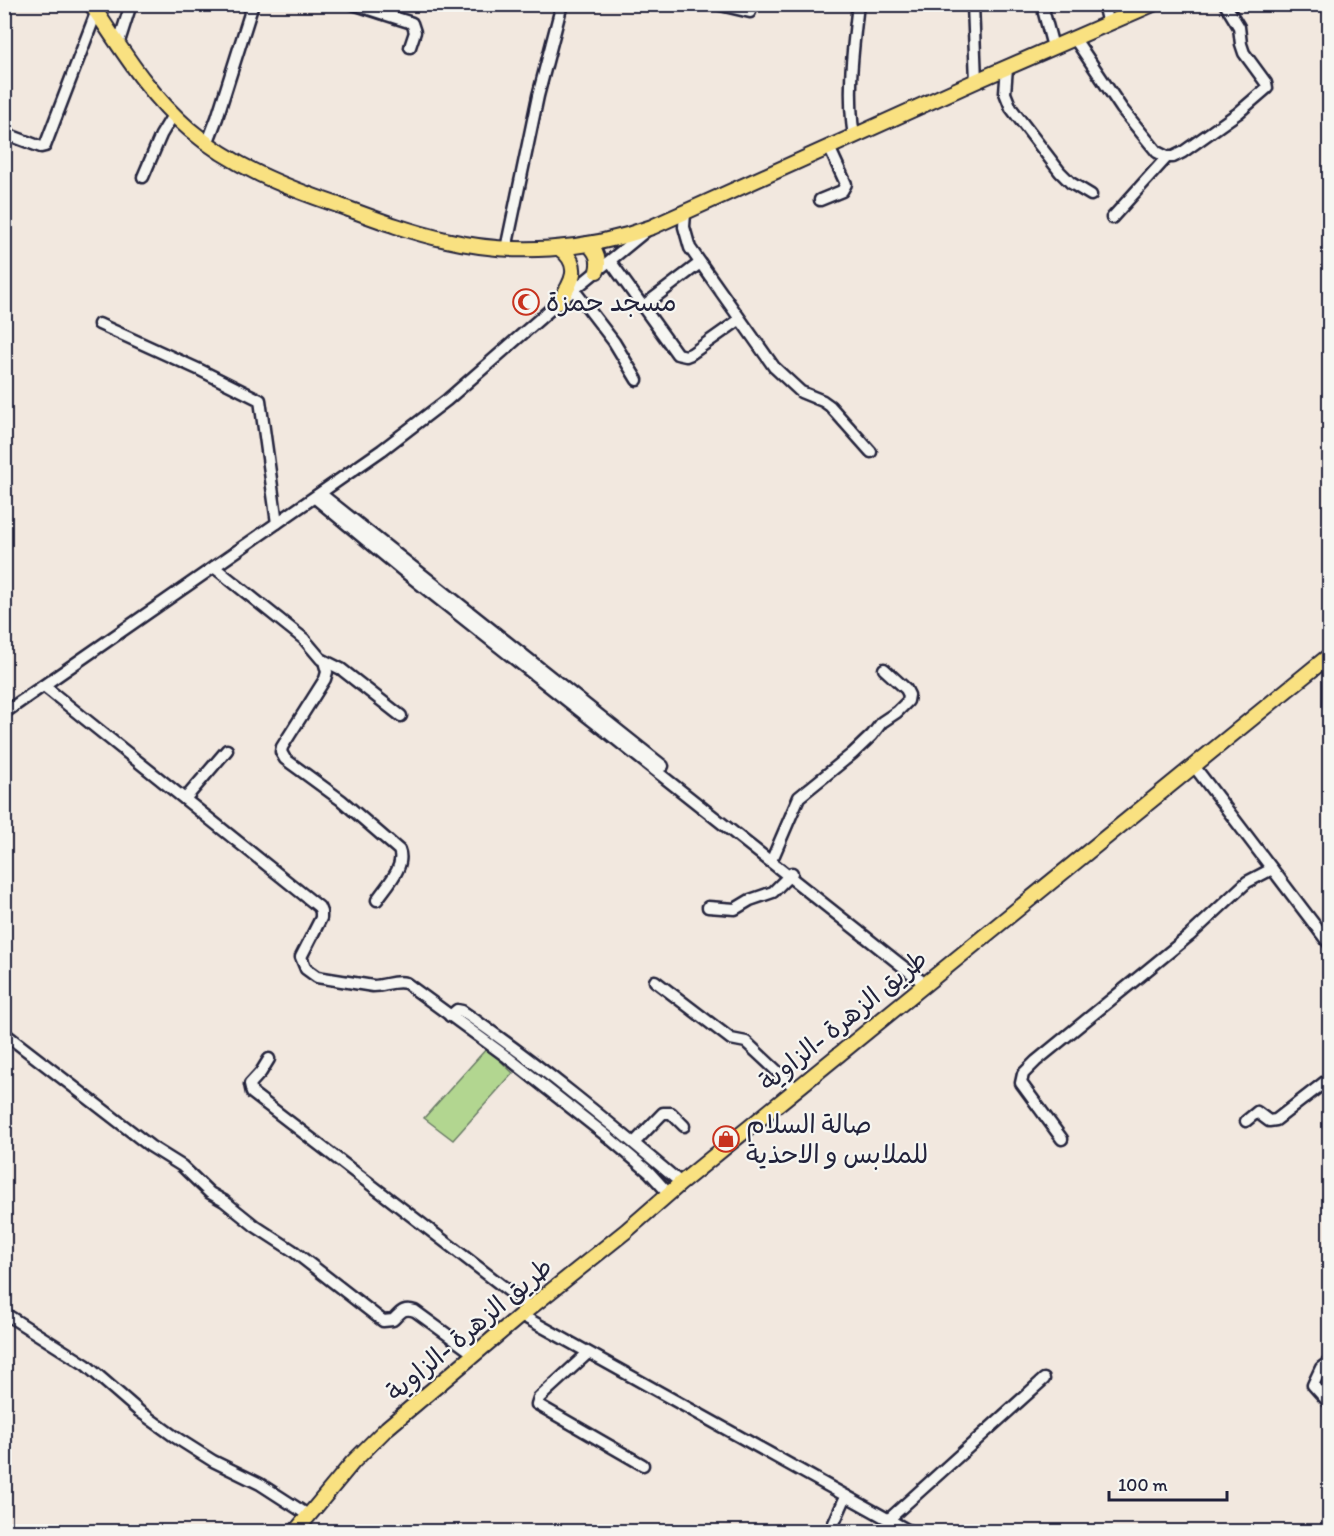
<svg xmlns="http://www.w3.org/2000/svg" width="1334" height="1536" font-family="Itim,'Playpen Sans Arabic',sans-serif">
  <rect width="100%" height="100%" fill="#f2e8df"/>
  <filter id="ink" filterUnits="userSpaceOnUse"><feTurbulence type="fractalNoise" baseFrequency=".0167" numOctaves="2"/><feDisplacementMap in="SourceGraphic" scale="12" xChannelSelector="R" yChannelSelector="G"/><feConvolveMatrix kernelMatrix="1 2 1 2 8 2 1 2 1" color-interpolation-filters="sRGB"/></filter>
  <g filter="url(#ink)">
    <path fill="#b2d690" stroke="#6a7c66" stroke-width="1.5" d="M487 1048 513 1073 453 1140 424 1118Z"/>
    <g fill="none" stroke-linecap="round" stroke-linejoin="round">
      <g stroke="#22223b" stroke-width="15">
        <g id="minor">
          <path d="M353 4 412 23 415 32 410 47"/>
          <path d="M716 4 750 12"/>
          <path d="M973 4 976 81"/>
          <path d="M1045 4 1044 13 1053 47"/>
          <path d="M1103 4 1108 24"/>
          <path d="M1075 39 1122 109 1157 152 1167 157H1173L1183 152 1238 113 1267 88 1266 83 1244 53 1241 44 1239 27 1225 4"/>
          <path d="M118 45 131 4"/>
          <path d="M1007 67 1005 93 1011 108 1060 172 1071 183 1091 195"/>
          <path d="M4 133 41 147 45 146 96 13"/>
          <path d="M854 137C847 92 853 49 858 4"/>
          <path d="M207 144 217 118 253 4"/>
          <path d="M143 177 161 135 173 115"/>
          <path d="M820 200 842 191 846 184 829 147"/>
          <path d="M685 213 684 227 690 248 774 367 801 392 823 401 830 406 871 452"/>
          <path d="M1112 218 1167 157"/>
          <path d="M506 249 538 96 562 4"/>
          <path d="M610 261 677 354 686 356 691 354 739 320"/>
          <path d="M574 290 614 342 637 380"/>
          <path d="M642 307 700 263"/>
          <path d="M99 324 200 370 260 400 277 523"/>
          <path d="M321 494 663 766"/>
          <path d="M315 498 402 570 925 984"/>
          <path d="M214 567 304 639 321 659 341 669 401 716"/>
          <path d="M324 661 327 672 325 679 282 747 281 752 285 759 341 800 399 850C406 867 386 886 377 900"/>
          <path d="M44 686 319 907 321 912V918L301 957 306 969 317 977 373 986C386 986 393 980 406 983L507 1057 608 1137 649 1172 669 1194"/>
          <path d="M4 713 382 450 447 400 559 302 646 231"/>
          <path d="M1194 766 1330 945"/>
          <path d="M185 799 227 750"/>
          <path d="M774 855 799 797 852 754 872 735 882 722 897 712 908 701 909 695 906 689 884 669"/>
          <path d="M708 907 735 909 750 900 773 892 792 873"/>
          <path d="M655 981 731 1039 746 1042 796 1089"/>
          <path d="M450 1016 457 1010 462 1011C538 1063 610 1123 681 1183"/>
          <path d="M4 1033 150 1146 182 1166 210 1193 224 1201 255 1226 292 1250 383 1321 393 1320C401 1312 404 1307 415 1311L474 1354"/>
          <path d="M269 1059 261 1072 250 1084 252 1093 531 1308"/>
          <path d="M1246 1121 1257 1112 1269 1121 1276 1120 1330 1078"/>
          <path d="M1062 1139 1021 1083 1023 1074 1036 1061 1189 936 1247 882 1272 869"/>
          <path d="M634 1143 663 1113H671L684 1126"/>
          <path d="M4 1313 86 1365 139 1411 175 1437 213 1461 260 1484 308 1515"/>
          <path d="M521 1315 911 1532"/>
          <path d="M588 1353 539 1398 537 1404 643 1465"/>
          <path d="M1330 1361 1321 1368 1313 1385 1330 1404"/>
          <path d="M889 1519 1044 1379"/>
          <path d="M830 1532 846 1496"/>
        </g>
      </g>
      <g stroke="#22223b" stroke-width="18">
        <g id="major">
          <path d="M91 4C121 48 148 94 189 129 232 166 285 187 338 205 373 218 409 232 446 240 514 256 586 251 652 227L976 81 1153 4"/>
          <path d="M588 244C597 252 600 260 597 271"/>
          <path d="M559 302C572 283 583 265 559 248"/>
          <path d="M295 1532 353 1462 387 1428 521 1315 626 1231 681 1183 1330 655"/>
        </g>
      </g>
      <use href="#minor" stroke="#f6f6f2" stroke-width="10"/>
      <use href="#major" stroke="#f9e181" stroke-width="14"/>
    </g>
  </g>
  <defs>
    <g id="mosque-ring" transform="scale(1.35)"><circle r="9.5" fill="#f6f6f2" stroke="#c8321e" stroke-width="1.5"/><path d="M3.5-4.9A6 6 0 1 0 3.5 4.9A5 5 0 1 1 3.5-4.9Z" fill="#c8321e"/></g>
    <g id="shop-ring" transform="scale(1.35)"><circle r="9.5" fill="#f6f6f2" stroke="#c8321e" stroke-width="1.5"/><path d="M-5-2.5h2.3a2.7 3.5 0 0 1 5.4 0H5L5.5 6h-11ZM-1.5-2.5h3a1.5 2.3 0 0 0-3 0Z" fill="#c8321e"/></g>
  </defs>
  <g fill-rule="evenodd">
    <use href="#mosque-ring" x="526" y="302"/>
    <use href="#shop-ring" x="726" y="1139"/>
  </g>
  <g text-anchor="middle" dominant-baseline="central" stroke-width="4.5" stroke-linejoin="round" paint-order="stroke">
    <g font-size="26" fill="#22223b" stroke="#f6f6f2" text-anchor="start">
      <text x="546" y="302">مسجد حمزة</text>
      <text x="746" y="1124">صالة السلام<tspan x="746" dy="30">للملابس و الاحذية</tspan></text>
    </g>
    <g font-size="26" fill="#22223b" stroke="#f6f6f2">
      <text transform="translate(843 1020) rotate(-39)">طريق الزهرة -الزاوية</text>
      <text transform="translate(469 1329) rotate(-40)">طريق الزهرة -الزاوية</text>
    </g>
  </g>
  <rect width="1334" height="1536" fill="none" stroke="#f6f6f2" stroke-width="24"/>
  <rect x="12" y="12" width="1310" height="1512" fill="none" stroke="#22223b" stroke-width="2" filter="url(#ink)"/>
  <path d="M1109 1491v9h118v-9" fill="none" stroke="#22223b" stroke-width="3"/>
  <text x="1118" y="1491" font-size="18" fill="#22223b" stroke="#f6f6f2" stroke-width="4.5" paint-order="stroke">100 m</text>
</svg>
